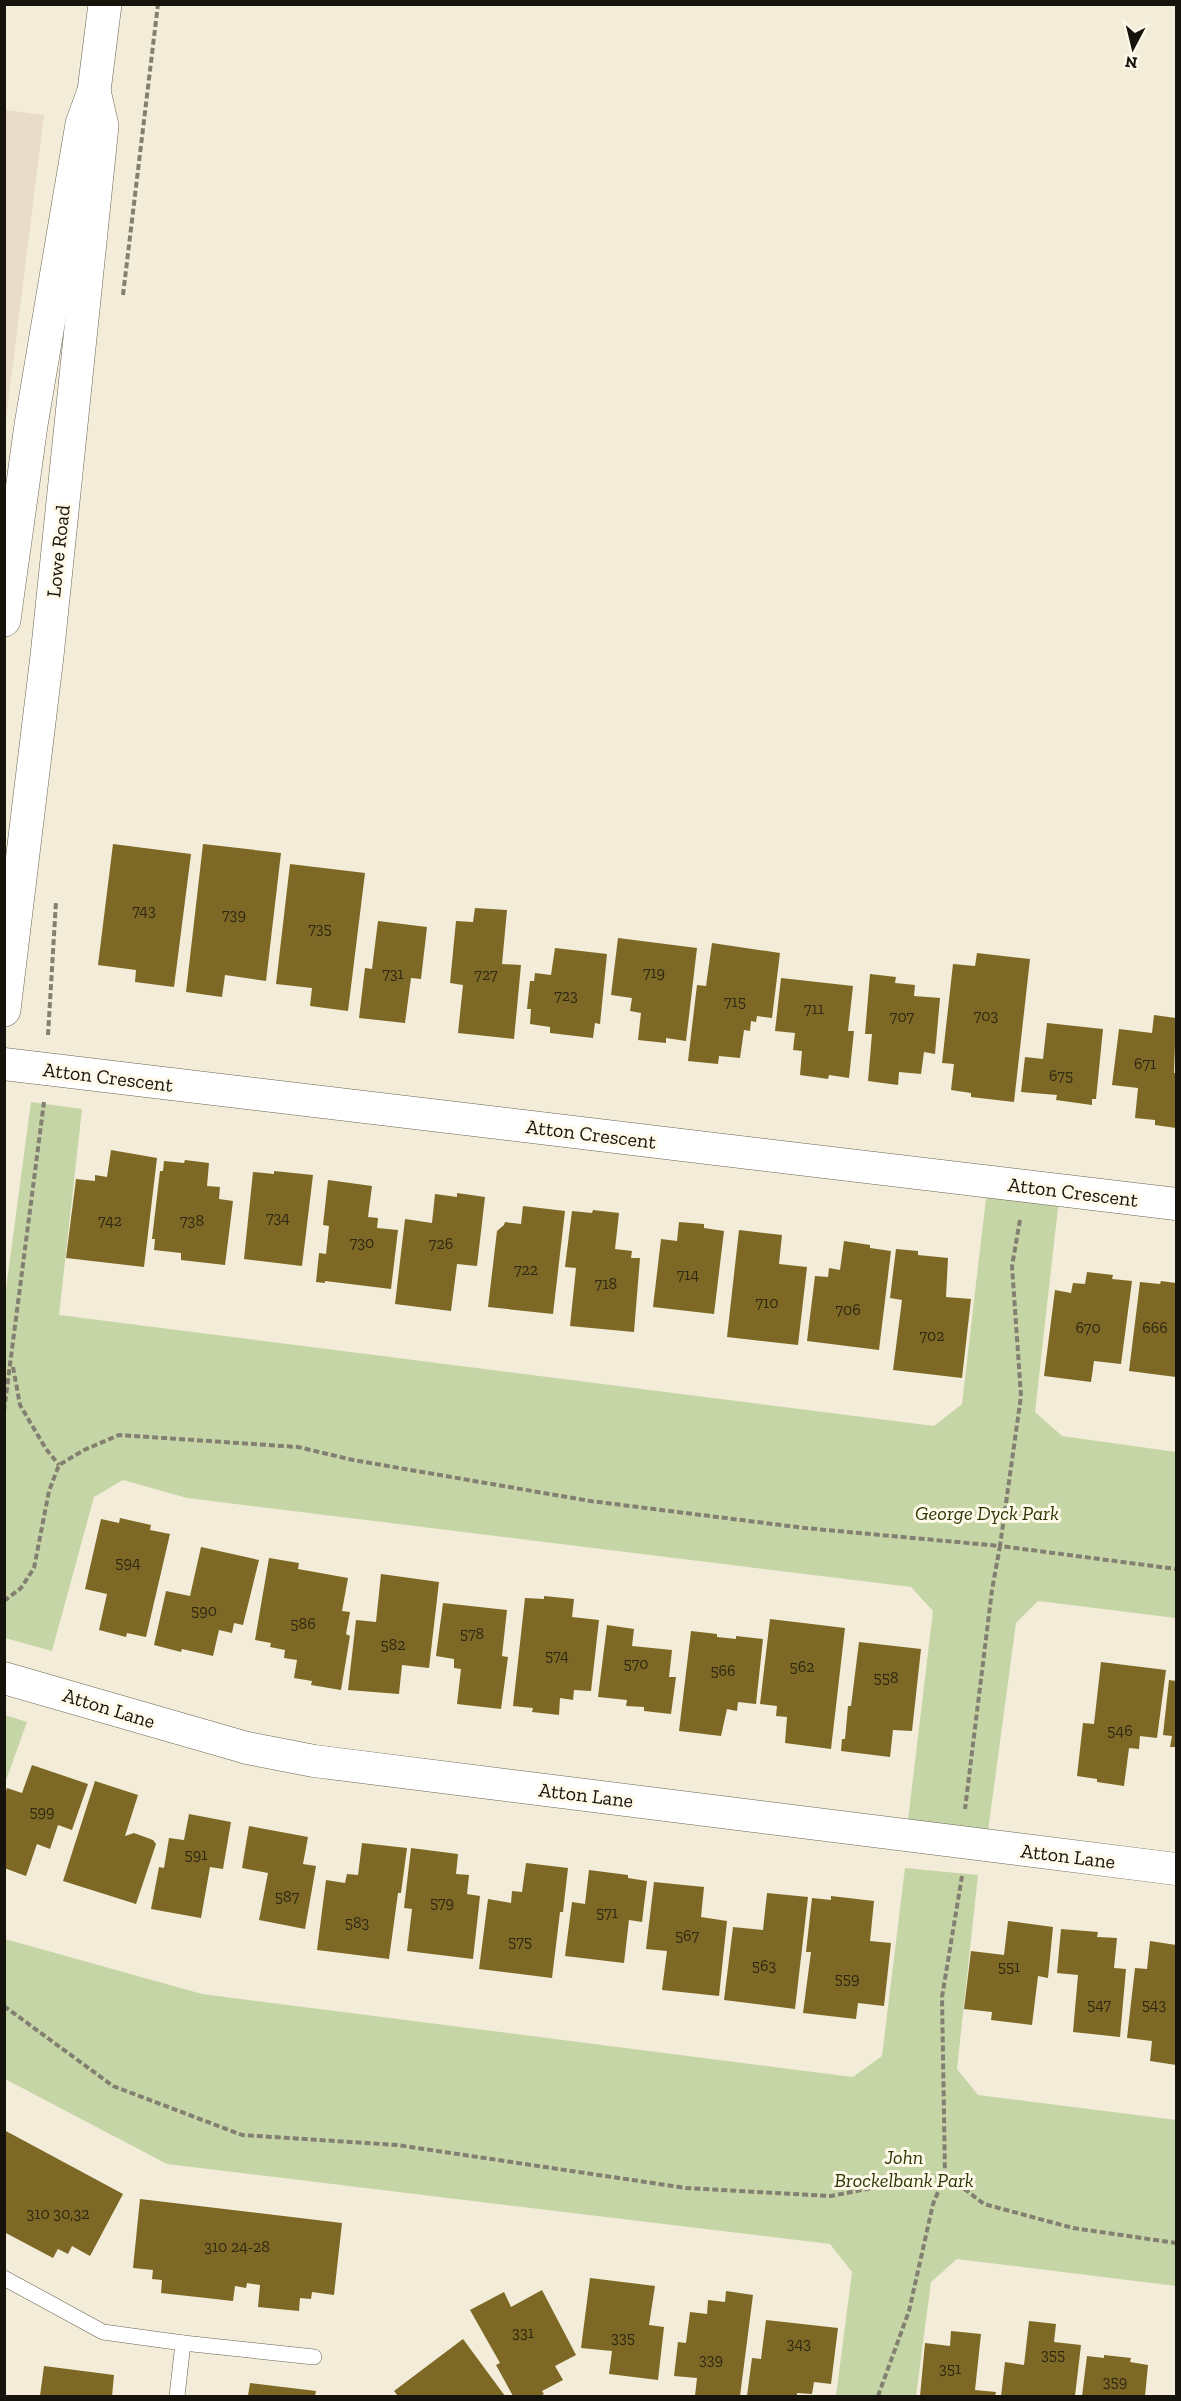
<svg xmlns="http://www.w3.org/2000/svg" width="1181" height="2401" font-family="'Zilla Slab',serif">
  <rect width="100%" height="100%" fill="#f2ecd8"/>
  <path fill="#e8dcc8" d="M5 110 44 115 5 428 4 110Z"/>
  <g fill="#c6d5a5">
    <path d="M31 1102 82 1109 59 1315 934 1426 962 1404 988 1181 1060 1190 1035 1412 1062 1436 1176 1452V1618L1038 1601 1016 1623 986 1846 906 1837 933 1611 911 1587 187 1498 123 1480 94 1497 52 1651 5 1638 4 1304Z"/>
    <path d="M5 1715 27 1722 5 1783 4 1715Z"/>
    <path d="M905 1868 978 1875 957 2069 978 2095 1176 2120V2286L957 2259 931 2282 916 2396H836L852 2272 830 2244 167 2164 5 2079V1939L202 1994 853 2077 882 2056Z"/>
  </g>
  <g fill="#7d6925">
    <path d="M113 844 191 854 174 987 135 982 136 970 98 965Z"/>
    <path d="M203 844 281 853 266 981 225 975 222 997 186 992Z"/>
    <path d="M290 864 365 873 348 1011 310 1006 312 988 276 984Z"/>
    <path d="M475 908 507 910 502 964 521 965 514 1039 458 1033 463 985 450 983 456 921 473 922Z"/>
    <path d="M378 921 427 927 421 979 411 978 405 1023 359 1018 365 968 372 969Z"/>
    <path d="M618 938 697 948 686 1041 666 1038V1043L638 1040 641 1013 630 1011 632 998 611 995Z"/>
    <path d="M712 943 780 953 772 1018 757 1016 756 1022 751 1021 750 1031 744 1030 740 1058 719 1056 718 1064 688 1061 697 985 706 986Z"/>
    <path d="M555 948 607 954 600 1024 595 1023 593 1038 550 1033V1027L530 1024 531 1009H527L530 981H534L535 973 551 975Z"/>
    <path d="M977 953 1030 959 1014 1102 971 1097V1093L951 1090 954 1064 942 1063 953 964 975 966Z"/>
    <path d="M870 974 896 977 895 983 915 985 914 996 940 998 935 1054 924 1052 921 1074 899 1072 898 1085 868 1081 872 1034H865Z"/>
    <path d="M781 978 853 986 848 1031H854L849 1078 829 1075 828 1079 800 1075 802 1051 793 1050 795 1033 775 1031Z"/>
    <path d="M1154 1015 1176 1018 1174 1073H1176V1128L1155 1125V1120L1135 1118 1138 1088 1112 1085 1119 1029 1152 1033Z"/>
    <path d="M1047 1023 1103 1029 1096 1099H1092V1105L1056 1100 1057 1095 1021 1092 1025 1057 1043 1059Z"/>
    <path d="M111 1150 157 1158 144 1267 66 1258 76 1179 95 1181V1175L107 1177Z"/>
    <path d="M185 1160 209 1163 207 1186 220 1187 219 1199 233 1201 225 1265 181 1260V1253L154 1250 155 1239H152L160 1171H163L164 1161 184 1163Z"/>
    <path d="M274 1171 313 1175 302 1266 244 1259 253 1172 274 1174Z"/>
    <path d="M328 1180 372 1186 368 1217 378 1218 377 1228 398 1230 391 1289 325 1281V1283L316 1282 319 1253 326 1254 329 1226 323 1225Z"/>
    <path d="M457 1193 485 1197 477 1266 457 1264 451 1311 395 1304 405 1219 432 1223 435 1194 457 1197Z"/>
    <path d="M523 1206 565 1211 553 1314 488 1307 497 1231 504 1225 505 1222 521 1224Z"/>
    <path d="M593 1210 619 1213 615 1249 632 1251 631 1258H640L634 1332 570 1326 576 1268 565 1267 572 1211 592 1213Z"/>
    <path d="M679 1222 704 1224V1228L724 1231 714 1314 653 1307 661 1239 677 1241Z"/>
    <path d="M739 1230 782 1235 779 1264 807 1267 798 1345 727 1337Z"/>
    <path d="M844 1241 870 1245V1248L891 1251 879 1350 807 1341 815 1276 828 1277 829 1268 840 1270Z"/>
    <path d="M896 1249 918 1251V1255L948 1258 946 1297 971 1299 962 1378 893 1370 902 1300 890 1298Z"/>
    <path d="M1087 1272 1113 1275 1112 1279 1132 1281 1121 1364 1094 1361 1091 1382 1044 1376 1055 1290 1071 1293 1073 1283 1085 1284Z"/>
    <path d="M1161 1281 1176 1283V1377L1129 1371 1140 1282 1160 1284Z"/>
    <path d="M120 1518 151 1525 150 1530 170 1534 146 1637 127 1633 126 1637 99 1630 107 1594 85 1589 101 1519 119 1523Z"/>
    <path d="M201 1547 259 1560 243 1625 234 1623 232 1633 219 1630 213 1656 182 1649 181 1652 154 1645 166 1591 190 1596Z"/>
    <path d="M269 1558 299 1563 298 1569 348 1578 342 1611 350 1612 346 1634 350 1636 341 1690 311 1685 312 1681 294 1678 297 1660 284 1658 285 1650 270 1647 271 1643 255 1640Z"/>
    <path d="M381 1574 439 1582 429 1668 402 1665 399 1694 348 1690 356 1620 376 1622Z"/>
    <path d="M544 1596 574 1599 572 1617 599 1620 591 1691 574 1690 573 1700 560 1698 559 1715 532 1712 533 1708 513 1706 525 1598 544 1599Z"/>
    <path d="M443 1603 507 1610 502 1656 508 1657 501 1709 457 1704 461 1669 454 1668V1659L436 1656Z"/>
    <path d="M770 1619 845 1628 831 1749 785 1743 787 1717 776 1716 777 1706 760 1704Z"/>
    <path d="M607 1625 634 1629 632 1646 672 1650 669 1677H676L671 1714 644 1711V1707L626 1706 627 1700 598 1697Z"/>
    <path d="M691 1631 717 1634V1637L736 1639V1636L763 1639 756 1704 738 1702 737 1711 727 1709 721 1736 679 1731Z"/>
    <path d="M859 1642 921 1649 912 1731 893 1730 890 1757 841 1751 842 1739H845L848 1706H851Z"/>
    <path d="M1101 1662 1166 1670 1157 1738 1140 1736 1139 1749 1129 1748 1124 1786 1097 1782V1779L1077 1776 1083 1723 1094 1724Z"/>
    <path d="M1169 1680 1176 1681V1747H1170L1172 1736 1163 1735Z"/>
    <path d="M32 1765 88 1784 72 1830 58 1825 50 1849 37 1844 26 1876 4 1868V1796L7 1788 22 1793Z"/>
    <path d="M95 1781 138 1795 125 1836 134 1833 153 1840 156 1844 136 1904 63 1881Z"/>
    <path d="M189 1814 231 1822 223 1869 210 1867 201 1918 151 1909 159 1867 164 1868 169 1838 184 1840Z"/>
    <path d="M249 1826 308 1837 303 1864 316 1866 305 1929 259 1920 268 1873 242 1868Z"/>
    <path d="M362 1843 407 1848 401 1893H398L389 1959 317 1950 326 1880 345 1883 347 1874 358 1875Z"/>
    <path d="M411 1848 458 1854 456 1874 469 1875 467 1894 480 1896 473 1959 407 1951 412 1909 404 1908Z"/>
    <path d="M526 1863 568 1868 563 1912H560L552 1978 479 1969 488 1899 511 1903 512 1891 522 1892Z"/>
    <path d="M589 1870 628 1875V1878L647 1881 642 1922 629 1920 624 1963 565 1956 572 1902 585 1904Z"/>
    <path d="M654 1882 704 1887 701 1917 727 1921 719 1996 662 1990 667 1951 646 1949Z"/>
    <path d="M767 1893 808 1897 795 2009 724 2000 733 1927 763 1930Z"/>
    <path d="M831 1896 874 1901 870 1941 891 1943 884 2006 858 2003 856 2019 803 2013 811 1952H806L812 1898 831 1900Z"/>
    <path d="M1008 1921 1053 1927 1048 1978 1038 1976 1032 2025 991 2020 992 2012 964 2009 971 1951 1004 1955Z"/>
    <path d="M1061 1929 1098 1932 1097 1937 1117 1938 1114 1968 1126 1969 1120 2037 1073 2032 1078 1975 1057 1973Z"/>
    <path d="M1150 1941 1176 1945V2065L1150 2061 1152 2041 1127 2038 1135 1968 1147 1969Z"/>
    <path d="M4 2130 123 2194 90 2256 72 2246 68 2254 58 2249 53 2258 4 2232Z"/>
    <path d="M140 2199 342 2223 334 2295 312 2292 311 2299 300 2298 299 2311 258 2307 260 2285 247 2283 246 2288 235 2286 233 2301 161 2293 162 2280 152 2279 153 2270 133 2268Z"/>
    <path d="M590 2278 655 2286 649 2325 664 2327 658 2380 609 2374 612 2351 581 2348Z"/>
    <path d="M542 2290 576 2355 555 2366 563 2380 542 2391 544 2394 540 2396H513L496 2365 500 2363 470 2310 504 2292 511 2307Z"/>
    <path d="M726 2291 753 2295 740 2396H695L697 2378 674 2376 678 2342 686 2343 690 2312 707 2314 708 2300 725 2302Z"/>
    <path d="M766 2320 838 2328 831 2384 814 2382 812 2394 797 2393V2396H747L752 2358 761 2359Z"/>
    <path d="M1029 2321 1056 2324 1054 2342 1081 2345 1075 2396H1001L1005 2362 1024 2365Z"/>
    <path d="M951 2331 981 2334 975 2390 996 2392 995 2396H920L925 2343 950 2346Z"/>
    <path d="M463 2339 505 2396H398L394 2391Z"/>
    <path d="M1104 2355 1131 2358 1130 2362 1148 2365 1145 2396H1082L1087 2356 1104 2358Z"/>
    <path d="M44 2366 114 2375 112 2396H40Z"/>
    <path d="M250 2383 316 2391 315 2396H248Z"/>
  </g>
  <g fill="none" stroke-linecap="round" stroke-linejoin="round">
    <g stroke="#696352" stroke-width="16">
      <g id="service">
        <path d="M4 2278 103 2332 183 2343 177 2396"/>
        <path d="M183 2343 314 2357"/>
      </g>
    </g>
    <g stroke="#696352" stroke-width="33">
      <g id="minor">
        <path d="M4 1064 1176 1204"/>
        <path d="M4 1678 247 1748 314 1761 1176 1869"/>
      </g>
    </g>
    <g stroke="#696352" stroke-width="34">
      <g id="tertiary">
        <path d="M4 620 31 425 82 124 94 91 105 4"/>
        <path d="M4 1010 47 656 102 126 94 91"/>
      </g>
    </g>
    <g stroke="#837f71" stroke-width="4" stroke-dasharray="6 3" stroke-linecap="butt">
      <path d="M123 295 158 4"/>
      <path d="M48 1035 56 902"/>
      <path d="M1020 1220 1012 1266 1021 1396 1000 1546 1176 1569"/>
      <path d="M13 1367 20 1405 46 1449 59 1465"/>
      <path d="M4 1411 44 1102"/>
      <path d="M4 1601 21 1588 34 1568 49 1491 59 1465 84 1450 119 1435 298 1447 353 1460 590 1501 805 1528 1000 1546 992 1590 965 1809"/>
      <path d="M962 1876 942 1997 945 2174 984 2204 1073 2228 1176 2243"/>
      <path d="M4 2006 113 2086 242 2135 397 2145 686 2188 831 2196 945 2174"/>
      <path d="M878 2396 909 2311 933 2204 945 2175"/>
    </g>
    <use href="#service" stroke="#fff" stroke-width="15"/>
    <use href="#minor" stroke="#fff" stroke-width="32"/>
    <use href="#tertiary" stroke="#fff" stroke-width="33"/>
  </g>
  <g text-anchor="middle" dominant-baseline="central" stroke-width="6" stroke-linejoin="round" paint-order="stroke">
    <g font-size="16" fill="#2f2812">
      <text x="144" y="910">743</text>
      <text x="234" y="914">739</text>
      <text x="320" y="928">735</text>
      <text x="654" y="972">719</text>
      <text x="393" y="973">731</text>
      <text x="486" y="974">727</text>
      <text x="566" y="995">723</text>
      <text x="735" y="1001">715</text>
      <text x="814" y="1008">711</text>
      <text x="986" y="1015">703</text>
      <text x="902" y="1016">707</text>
      <text x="1145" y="1063">671</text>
      <text x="1061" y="1075">675</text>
      <text x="278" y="1217">734</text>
      <text x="110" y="1220">742</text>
      <text x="192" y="1220">738</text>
      <text x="362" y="1242">730</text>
      <text x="441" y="1243">726</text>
      <text x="526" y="1269">722</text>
      <text x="688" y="1274">714</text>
      <text x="606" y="1283">718</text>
      <text x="767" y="1302">710</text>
      <text x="848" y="1309">706</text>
      <text x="1088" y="1327">670</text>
      <text x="1155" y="1327">666</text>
      <text x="932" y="1335">702</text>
      <text x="128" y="1562">594</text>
      <text x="204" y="1610">590</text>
      <text x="303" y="1623">586</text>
      <text x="472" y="1633">578</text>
      <text x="393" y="1644">582</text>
      <text x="557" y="1655">574</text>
      <text x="636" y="1663">570</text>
      <text x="802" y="1666">562</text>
      <text x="723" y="1670">566</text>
      <text x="886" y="1677">558</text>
      <text x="1120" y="1730">546</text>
      <text x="42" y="1811">599</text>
      <text x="196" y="1854">591</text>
      <text x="287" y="1896">587</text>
      <text x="442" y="1902">579</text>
      <text x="607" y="1912">571</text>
      <text x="357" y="1922">583</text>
      <text x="687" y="1935">567</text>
      <text x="520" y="1941">575</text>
      <text x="764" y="1965">563</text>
      <text x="1009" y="1966">551</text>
      <text x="847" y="1978">559</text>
      <text x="1099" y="2004">547</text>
      <text x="1154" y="2004">543</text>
      <text x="58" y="2213">310 30,32</text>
      <text x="237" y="2246">310 24-28</text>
      <text x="523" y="2332">331</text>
      <text x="623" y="2337">335</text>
      <text x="799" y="2343">343</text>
      <text x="1053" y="2354">355</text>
      <text x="711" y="2359">339</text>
      <text x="950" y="2368">351</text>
      <text x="1115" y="2381">359</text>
    </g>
    <g font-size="20" fill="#15130c" stroke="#fef9e9">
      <text transform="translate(58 551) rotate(-84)">Lowe Road</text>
      <text transform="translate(108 1077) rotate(7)">Atton Crescent</text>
      <text transform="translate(591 1134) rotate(7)">Atton Crescent</text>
      <text transform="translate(1073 1192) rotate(7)">Atton Crescent</text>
      <text transform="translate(109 1708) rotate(17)">Atton Lane</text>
      <text transform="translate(586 1795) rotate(7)">Atton Lane</text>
      <text transform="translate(1068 1856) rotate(7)">Atton Lane</text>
    </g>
    <g font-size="20" font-style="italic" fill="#2c3806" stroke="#fef9e9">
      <text x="987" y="1513">George Dyck Park</text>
      <text x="904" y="2157">John<tspan x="904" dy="23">Brockelbank Park</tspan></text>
    </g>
  </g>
  <rect width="1181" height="2401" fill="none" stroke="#15130c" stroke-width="12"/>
  <g transform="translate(1133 48) rotate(187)" stroke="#fef9e9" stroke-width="4.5" paint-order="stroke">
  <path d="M0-4.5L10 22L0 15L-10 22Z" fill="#15130c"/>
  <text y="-9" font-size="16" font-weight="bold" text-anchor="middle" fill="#15130c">N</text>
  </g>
</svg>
